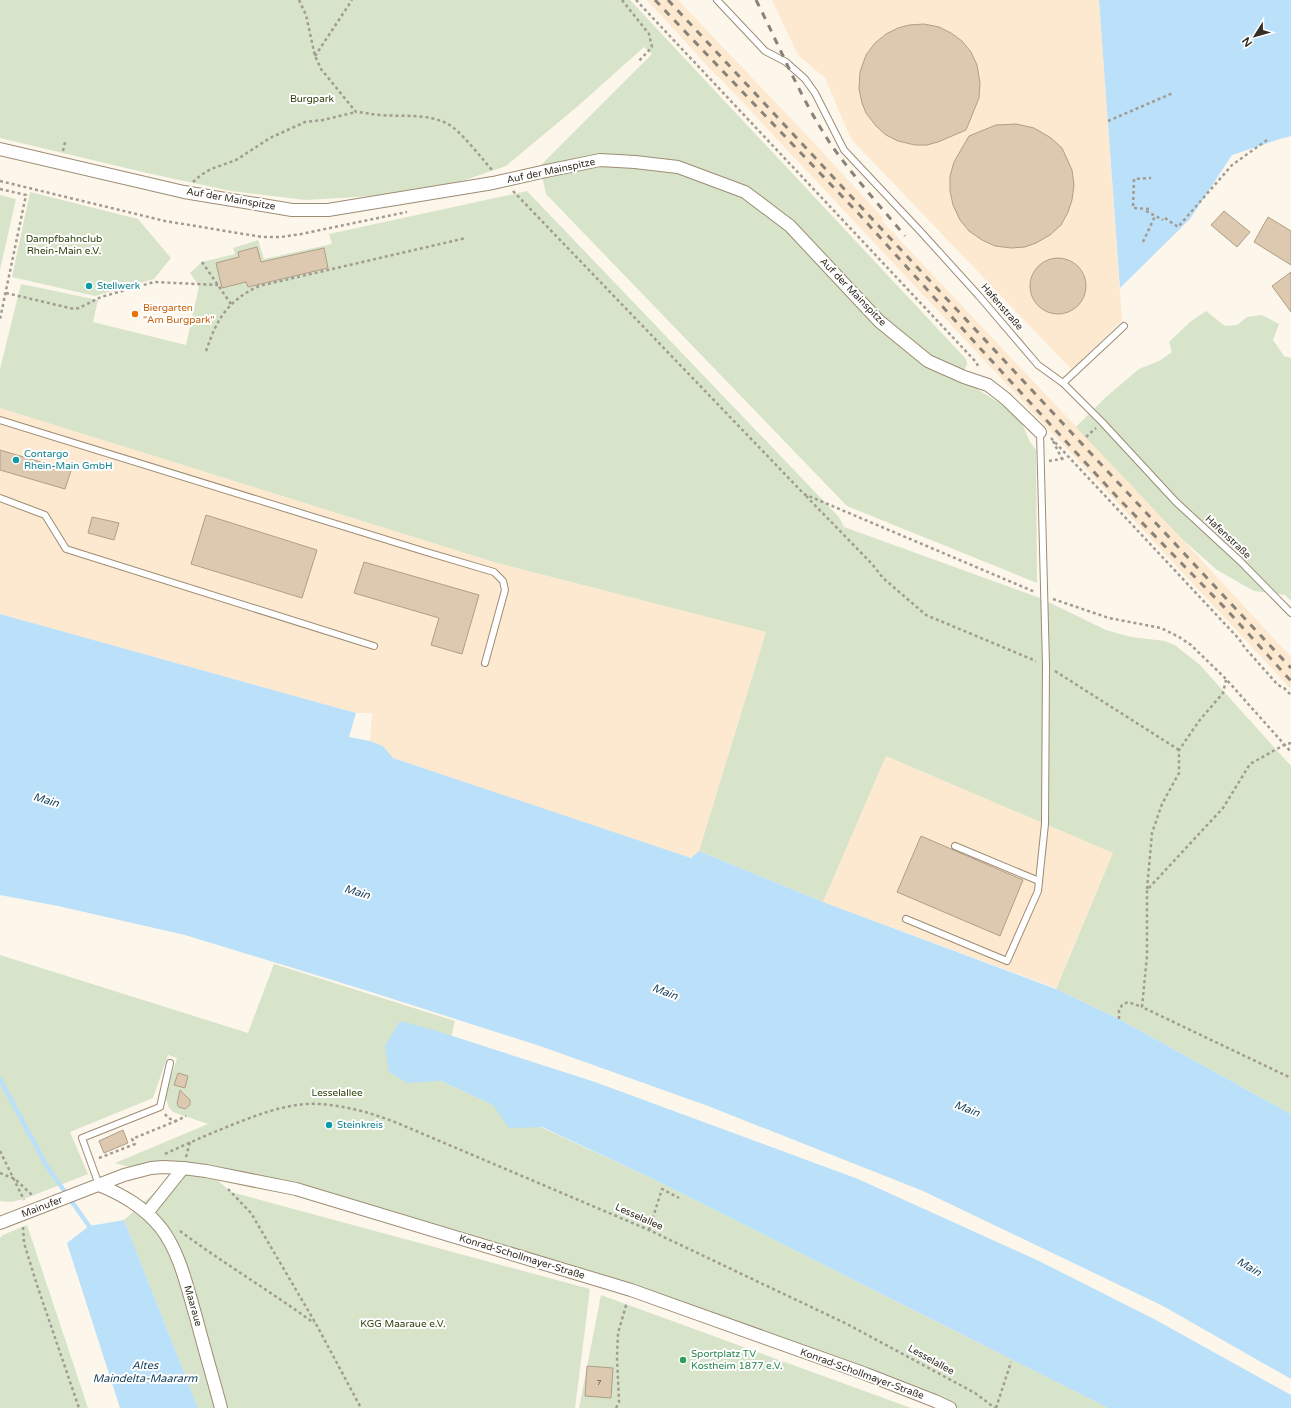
<svg xmlns="http://www.w3.org/2000/svg" width="1291" height="1408" font-family="'Varela Round',sans-serif">
  <rect width="100%" height="100%" fill="#fdf6eb"/>
  <g fill="#fce9d0">
    <path d="M647 0H678L815 144 883 218 882 221 1182 539 1291 657V689L1059 440 719 77 717 76Z"/>
    <path d="M772 0H1099L1122 320 1072 370 851 139 825 78 798 55Z"/>
    <path d="M0 408 497 563 766 632 699 851 691 858 392 758 383 746 370 741 372 713H356L0 614Z"/>
    <path d="M886 756 1113 853 1056 988 823 902Z"/>
  </g>
  <g fill="#d7e4ca">
    <path d="M0 0H630L966 359 967 364 964 371 966 382 1001 404 1021 421 1030 442 1036 450 1037 583 847 506 546 194 540 166 652 54 644 47 578 106 506 166 465 180 429 188 373 196 306 200 231 191 147 173 0 138Z"/>
    <path d="M527 191 839 517 844 527 1040 598 1106 630 1131 637 1165 641 1176 646 1200 665 1291 766V1114L1119 1019 1056 989 1113 853 886 756 823 902 699 851 766 632 497 563 0 408V369L21 284 98 300 93 322 186 345 199 286 190 273 202 262 235 254 233 248 258 240 264 259 332 244 329 234Z"/>
    <path d="M30 192 138 219 171 258 154 279 95 296 12 277Z"/>
    <path d="M0 195 16 199 0 270Z"/>
    <path d="M1206 311 1225 326 1237 325 1247 317 1262 315 1279 324 1273 340 1284 356 1291 358V601L1285 595 1254 591 1217 570 1182 539 1076 427 1106 397 1139 369 1159 361 1172 352 1169 342 1190 322Z"/>
    <path d="M0 955 248 1033 274 964 455 1021 441 1081 651 1178 1108 1408H950L866 1374 404 1221 207 1171 231 1192 590 1289 575 1408H198L124 1220 182 1168 141 1170 115 1163 208 1124 173 1112 169 1108 165 1095 177 1058 168 1055 153 1098 70 1132 88 1174 24 1199 11 1202 0 1201Z"/>
    <path d="M27 1225 88 1408H0V1238L3 1235Z"/>
    <path d="M601 1295 911 1408H579Z"/>
  </g>
  <g fill="#bbe0f9">
    <path d="M1099 0H1291V136L1280 139 1232 155 1190 219 1120 288Z"/>
    <path d="M0 614 356 713 349 737 370 741 383 746 393 758 691 858 699 851 823 902 1056 989 1119 1019 1291 1114V1379L1163 1306 923 1191 708 1106 540 1046 368 991 185 935 58 906 0 895Z"/>
    <path d="M400 1021 434 1030 595 1082 858 1179 1039 1261 1154 1319 1291 1395V1408H1108L651 1178 542 1127 509 1128 493 1105 441 1081 407 1083 389 1072 385 1046Z"/>
    <path d="M124 1220 198 1408H120L67 1243 89 1226Z"/>
  </g>
  <g fill="none" stroke-linecap="round" stroke-linejoin="round">
    <path stroke="#bbe0f9" stroke-width="4.5" d="M0 1079 46 1165 89 1226"/>
  </g>
  <g fill="#dcc9b0" stroke="#b09e87">
    <path d="M924 24 939 27 951 33 962 41 971 52 977 65 980 83 979 98 966 130 938 142 927 145H915L898 141 886 135 876 126 866 113 862 103 859 89 860 72 866 55 875 43 886 34 898 28 909 25Z"/>
    <path d="M1016 124 1034 128 1051 138 1062 148 1072 170 1074 185 1072 200 1068 212 1061 225 1050 235 1036 243 1025 247 1011 248 995 246 982 240 969 231 960 220 953 205 950 191V176L954 162 969 136 996 125Z"/>
    <path d="M1224 211 1250 232 1237 247 1211 225Z"/>
    <path d="M1268 217 1291 231V265L1254 242Z"/>
    <path d="M257 247 261 262 324 248 328 268 248 287 246 282 222 288 216 263 239 257 238 252Z"/>
    <circle cx="1058" cy="286" r="28"/>
    <path d="M1291 272V312L1272 286Z"/>
    <path d="M0 450 71 471 65 489 0 470Z"/>
    <path d="M206 515 317 550 302 598 191 564Z"/>
    <path d="M92 517 119 523 114 540 88 533Z"/>
    <path d="M364 562 479 595 462 654 431 645 439 618 354 593Z"/>
    <path d="M921 836 1023 880 1000 936 897 892Z"/>
    <path d="M178 1073 188 1076 185 1088 174 1085Z"/>
    <path d="M180 1090 190 1100V1105L185 1109 179 1107 177 1104Z"/>
    <path d="M123 1130 128 1143 104 1153 99 1141Z"/>
    <path d="M587 1366 613 1368 611 1398 585 1396Z"/>
  </g>
  <g fill="none" stroke-linecap="round" stroke-linejoin="round">
    <g stroke="#9d8c74" stroke-width="8">
      <g id="lane">
        <path d="M717 0 765 51 786 62 805 79 815 93 844 150 921 232 979 296 1038 365 1063 383 1102 422 1176 502 1240 561 1291 613"/>
        <path d="M1063 383 1124 326"/>
        <path d="M0 420 423 551 494 572 503 581 505 590 485 663"/>
        <path d="M0 498 45 515 66 549 374 646"/>
        <path d="M955 846 1039 881"/>
        <path d="M906 919 1007 961 1038 891 1045 824 1046 665 1040 432"/>
        <path d="M99 1185 82 1138 160 1107 170 1063"/>
      </g>
    </g>
    <g stroke="#9d8c74" stroke-width="14">
      <g id="street">
        <path d="M0 149 184 192 292 210H328L493 183 546 171 600 160 635 162 678 167 745 192 790 226 879 321 928 361 964 377 988 385 1006 399 1040 432"/>
        <path d="M99 1185C123 1195 144 1207 161 1228 180 1253 187 1287 196 1317 204 1348 213 1378 221 1408"/>
        <path d="M147 1213 183 1168"/>
        <path d="M0 1223 124 1175 151 1168 163 1167 183 1168 206 1171 296 1189 631 1290 866 1374 935 1401 950 1408"/>
      </g>
    </g>
    <g stroke="#a29b91" stroke-width="2.5" stroke-dasharray="3 3" stroke-linecap="butt">
      <path d="M299 0 306 15 315 56 321 69 356 112C365 112 372 115 381 115 403 117 427 113 448 124 461 131 482 159 493 171"/>
      <path d="M622 0 649 34 652 47 639 61"/>
      <path d="M636 0 976 362 979 368"/>
      <path d="M315 56 352 0"/>
      <path d="M1108 121 1173 93"/>
      <path d="M63 151 65 142"/>
      <path d="M0 181 165 221 262 237H281L301 234 407 212"/>
      <path d="M193 182 201 175 211 169 236 160 270 138 305 122 323 120 356 112"/>
      <path d="M0 189 26 195 0 319"/>
      <path d="M513 191 804 494 1035 592"/>
      <path d="M1149 209 1133 208 1134 179 1151 178"/>
      <path d="M1146 211 1163 220"/>
      <path d="M1165 218 1178 227 1232 165 1267 140"/>
      <path d="M1143 242 1155 216"/>
      <path d="M202 262 231 304"/>
      <path d="M6 293 74 309 79 308 101 297 154 282 218 285"/>
      <path d="M206 351C217 319 227 301 259 286L466 238"/>
      <path d="M1086 437 1096 428"/>
      <path d="M1051 438 1239 639 1245 648 1278 685 1284 688 1291 695"/>
      <path d="M1053 441 1062 459"/>
      <path d="M1049 461 1062 459 1066 456"/>
      <path d="M806 496 872 564 883 578 926 615 1036 661"/>
      <path d="M1053 599 1109 618 1161 628 1179 637 1191 645 1226 679 1291 752"/>
      <path d="M1055 671 1179 750"/>
      <path d="M1291 743 1284 745 1250 764 1223 808 1147 890V956L1142 1007 1291 1078"/>
      <path d="M1147 889 1152 833 1162 804 1179 773V750L1199 721 1223 693 1226 680"/>
      <path d="M1119 1019V1011L1122 1005 1128 1002 1142 1007"/>
      <path d="M165 1114 168 1118 176 1121 186 1116"/>
      <path d="M0 1151 24 1200"/>
      <path d="M165 1154C186 1144 207 1135 229 1126 257 1115 289 1102 320 1104 348 1106 376 1114 402 1125L649 1230 847 1324 975 1393 995 1408"/>
      <path d="M186 1157 190 1142"/>
      <path d="M99 1158 135 1144 132 1139 176 1121"/>
      <path d="M0 1173 15 1179 33 1196"/>
      <path d="M228 1189 251 1213 316 1324 361 1408"/>
      <path d="M23 1227 24 1243 37 1285 79 1408"/>
      <path d="M649 1230 662 1189 679 1198"/>
      <path d="M180 1231C223 1263 270 1291 314 1323"/>
      <path d="M616 1408 619 1402 617 1358 618 1333 627 1302"/>
      <path d="M996 1408 1011 1362"/>
    </g>
    <use href="#lane" stroke="#fff" stroke-width="6"/>
    <use href="#street" stroke="#fff" stroke-width="12"/>
    <g stroke="#898278" stroke-width="3" stroke-dasharray="7 7" stroke-linecap="butt">
      <path d="M655 0 858 213 979 347 1118 498 1226 609 1291 681"/>
      <path d="M668 0 1291 668"/>
      <path d="M756 0C781 49 801 100 832 146 854 177 880 206 905 236"/>
    </g>
  </g>
  <g fill="#0f9aa8" stroke="#fff" stroke-width="1.5">
    <circle cx="89" cy="286" r="4"/>
    <circle cx="16" cy="460" r="4"/>
    <circle cx="329" cy="1125" r="4"/>
  </g>
  <circle fill="#e8710a" stroke="#fff" stroke-width="1.5" cx="135" cy="314" r="4"/>
  <circle fill="#2e9e5b" stroke="#fff" stroke-width="1.5" cx="683" cy="1360" r="4"/>
  <g text-anchor="middle" dominant-baseline="central" stroke-width="4" stroke-linejoin="round" paint-order="stroke">
    <g font-size="8" fill="#5f5547">
      <text x="599" y="1382">7</text>
    </g>
    <g font-size="10" fill="#2b4008" stroke="#fff">
      <text x="312" y="99">Burgpark</text>
      <text x="64" y="239">Dampfbahnclub<tspan x="64" dy="12">Rhein-Main e.V.</tspan></text>
      <text x="337" y="1093">Lesselallee</text>
      <text x="403" y="1324">KGG Maaraue e.V.</text>
    </g>
    <g font-size="10" fill="#352e24" stroke="#fff">
      <text transform="translate(551 171) rotate(-12)">Auf der Mainspitze</text>
      <text transform="translate(231 199) rotate(10)">Auf der Mainspitze</text>
      <text transform="translate(853 292) rotate(46)">Auf der Mainspitze</text>
      <text transform="translate(1002 307) rotate(49)">Hafenstraße</text>
      <text transform="translate(1228 537) rotate(43)">Hafenstraße</text>
      <text transform="translate(42 1207) rotate(-21)">Mainufer</text>
      <text transform="translate(639 1217) rotate(24)">Lesselallee</text>
      <text transform="translate(522 1257) rotate(17)">Konrad-Schollmayer-Straße</text>
      <text transform="translate(193 1306) rotate(74)">Maaraue</text>
      <text transform="translate(931 1360) rotate(29)">Lesselallee</text>
      <text transform="translate(862 1374) rotate(20)">Konrad-Schollmayer-Straße</text>
    </g>
    <g font-size="10" fill="#0d838f" stroke="#fff" text-anchor="start">
      <text x="97" y="286">Stellwerk</text>
      <text x="24" y="454">Contargo<tspan x="24" dy="12">Rhein-Main GmbH</tspan></text>
      <text x="337" y="1125">Steinkreis</text>
    </g>
    <g font-size="10" fill="#c56008" stroke="#fff" text-anchor="start">
      <text x="143" y="308">Biergarten<tspan x="143" dy="12">"Am Burgpark"</tspan></text>
    </g>
    <g font-size="10" fill="#27864d" stroke="#fff" text-anchor="start">
      <text x="691" y="1354">Sportplatz TV<tspan x="691" dy="12">Kostheim 1877 e.V.</tspan></text>
    </g>
    <g font-size="11" font-style="italic" fill="#123e59" stroke="#fff">
      <text transform="translate(46 800) rotate(16)">Main</text>
      <text transform="translate(357 892) rotate(16)">Main</text>
      <text transform="translate(665 992) rotate(21)">Main</text>
      <text transform="translate(967 1109) rotate(21)">Main</text>
      <text transform="translate(1249 1267) rotate(30)">Main</text>
      <text x="145" y="1365">Altes<tspan x="145" dy="13">Maindelta-Maararm</tspan></text>
    </g>
  </g>
  <g transform="translate(1255 36) rotate(233)" stroke="#ffffff" stroke-width="3" paint-order="stroke">
  <path d="M0-3L7 15L0 10L-7 15Z" fill="#352e24"/>
  <text y="-6" font-size="11" font-weight="bold" text-anchor="middle" fill="#352e24">N</text>
  </g>
</svg>
